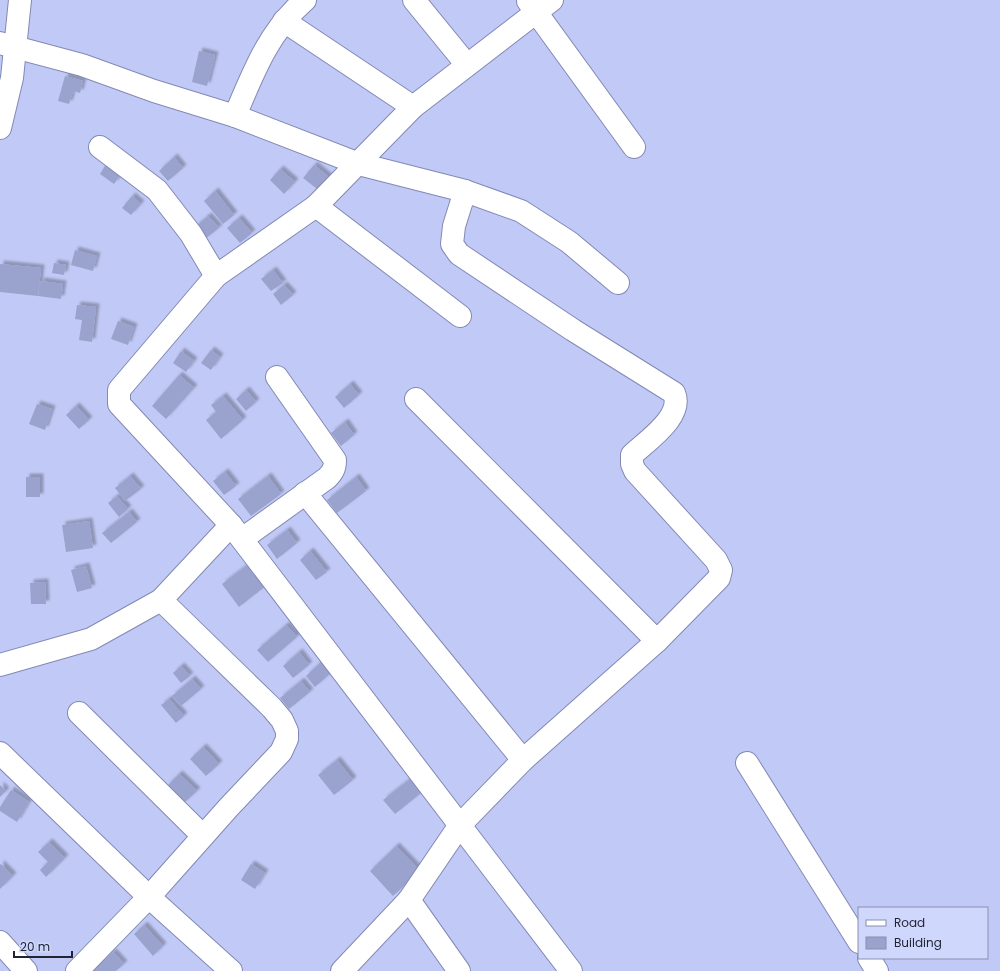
<svg xmlns="http://www.w3.org/2000/svg" width="1000" height="971" font-family="Poppins,sans-serif">
  <defs>
    <filter id="shadow"><feDropShadow dx="3.5" dy="-3.5" stdDeviation="1" flood-color="#0004"/></filter>
  </defs>
  <rect width="100%" height="100%" fill="#c1caf7"/>
  <g fill="#9aa2ce" filter="url(#shadow)">
    <path d="M199 51 215 55 207 86 192 82Z"/>
    <path d="M65 76 83 81 80 93 73 91 69 104 58 101Z"/>
    <path d="M174 157 183 168 168 181 159 171Z"/>
    <path d="M108 161 123 171 114 184 100 174Z"/>
    <path d="M314 165 331 179 321 192 303 178Z"/>
    <path d="M280 169 295 182 284 194 270 180Z"/>
    <path d="M215 191 234 215 223 224 204 201Z"/>
    <path d="M132 196 141 204 131 215 122 208Z"/>
    <path d="M208 216 219 228 205 239 195 227Z"/>
    <path d="M239 218 252 233 240 243 227 228Z"/>
    <path d="M75 250 97 256 93 271 71 265Z"/>
    <path d="M54 263 66 265 64 275 52 273Z"/>
    <path d="M0 264 41 268 38 296 0 292Z"/>
    <path d="M273 270 283 283 271 291 261 279Z"/>
    <path d="M41 281 63 284 61 299 38 296Z"/>
    <path d="M284 285 293 295 281 305 273 294Z"/>
    <path d="M77 305 96 307 92 342 79 340 82 320 75 319Z"/>
    <path d="M118 321 134 327 128 345 111 339Z"/>
    <path d="M211 350 220 357 211 370 201 363Z"/>
    <path d="M181 351 194 361 186 372 173 363Z"/>
    <path d="M179 375 194 388 166 419 152 406Z"/>
    <path d="M350 384 359 395 344 408 335 397Z"/>
    <path d="M246 390 256 402 246 411 236 399Z"/>
    <path d="M223 396 243 420 221 439 206 420 216 412 211 405Z"/>
    <path d="M37 404 52 409 45 430 29 424Z"/>
    <path d="M76 406 89 420 79 429 66 415Z"/>
    <path d="M345 422 354 435 341 446 331 433Z"/>
    <path d="M225 472 236 486 224 495 213 481Z"/>
    <path d="M130 476 141 489 125 501 115 488Z"/>
    <path d="M268 476 281 494 251 516 238 499Z"/>
    <rect x="26" y="477" width="14" height="20"/>
    <path d="M356 477 366 491 337 513 327 500Z"/>
    <path d="M117 496 128 509 119 517 108 503Z"/>
    <path d="M129 512 137 522 111 543 102 533Z"/>
    <path d="M89 521 93 548 66 552 62 525Z"/>
    <path d="M287 530 297 543 277 559 267 545Z"/>
    <path d="M310 551 327 572 316 580 300 560Z"/>
    <path d="M250 563 267 585 239 607 222 584Z"/>
    <path d="M86 566 92 588 77 592 71 570Z"/>
    <path d="M45 582 46 604H31L30 583Z"/>
    <path d="M286 625 297 637 268 662 257 650Z"/>
    <path d="M299 652 309 665 293 678 283 666Z"/>
    <path d="M322 661 332 672 315 687 306 676Z"/>
    <path d="M181 666 190 676 181 683 173 673Z"/>
    <path d="M192 679 201 689 181 706 172 696Z"/>
    <path d="M301 681 310 692 289 709 280 698Z"/>
    <path d="M169 699 184 716 176 723 161 705Z"/>
    <path d="M203 747 219 764 206 776 190 759Z"/>
    <path d="M337 760 353 780 334 795 318 775Z"/>
    <path d="M179 774 197 791 184 803 167 786Z"/>
    <path d="M410 779 421 793 395 814 383 800Z"/>
    <path d="M0 785 6 791 0 797Z"/>
    <path d="M11 790 29 802 17 822 0 811V807Z"/>
    <path d="M49 842 65 858 46 877 40 870 48 862 38 852Z"/>
    <path d="M396 846 420 871 393 896 370 871Z"/>
    <path d="M1 864 13 876 0 889V865Z"/>
    <path d="M251 864 265 873 255 889 241 880Z"/>
    <path d="M144 925 163 946 153 956 134 934Z"/>
    <path d="M113 952 124 964 116 971H93Z"/>
  </g>
  <g fill="none" stroke-linecap="round" stroke-linejoin="round">
    <g stroke="#8289b4" stroke-width="24">
      <g id="minor">
        <path d="M414 0 467 65"/>
        <path d="M528 1 634 147"/>
        <path d="M284 21 413 107"/>
        <path d="M0 43 82 65 154 91 235 116 359 164 465 191 521 211 569 242 618 283"/>
        <path d="M235 116C253 73 269 31 305 0"/>
        <path d="M0 128 12 78 20 0"/>
        <path d="M100 147 157 190 191 234 216 276"/>
        <path d="M316 206 460 316"/>
        <path d="M416 399 657 641"/>
        <path d="M305 493 523 760"/>
        <path d="M231 525 119 404V390L216 276 316 206 413 107 552 0"/>
        <path d="M242 539 327 478C333 472 335 468 335 460L277 377"/>
        <path d="M0 665 91 639 161 600 231 525 571 971"/>
        <path d="M79 713 203 836"/>
        <path d="M0 753 149 897 231 971"/>
        <path d="M747 763 859 942"/>
        <path d="M409 900 459 971"/>
        <path d="M0 942 26 971"/>
        <path d="M869 958 877 971"/>
        <path d="M77 971 149 897 229 807 281 752 287 739V731L282 720 272 708 161 600"/>
        <path d="M342 971 409 900 460 825 523 760 657 641 719 578 721 570 716 560 635 471 632 464V455C648 440 684 416 674 393L573 330 459 254 452 244 454 226 465 191"/>
      </g>
    </g>
    <use href="#minor" stroke="#fff" stroke-width="22"/>
  </g>
  <rect x="858" y="907" width="130" height="52" fill="#d0d7fc" stroke="#8a8fac"/>
  <rect x="866" y="920" width="20" height="6" fill="#ffffff" stroke="#8a8fac"/>
  <text x="894" y="927" font-size="12" fill="#212435">Road</text>
  <rect x="866" y="937" width="20" height="12" fill="#9aa2ce" stroke="#8a8fac"/>
  <text x="894" y="947" font-size="12" fill="#212435">Building</text>
  <path d="M14 951v6h58v-6" fill="none" stroke="#212435" stroke-width="2"/>
  <text x="20" y="951" font-size="12" fill="#212435" stroke="#d0d7fc" stroke-width="3" paint-order="stroke">20 m</text>
</svg>
